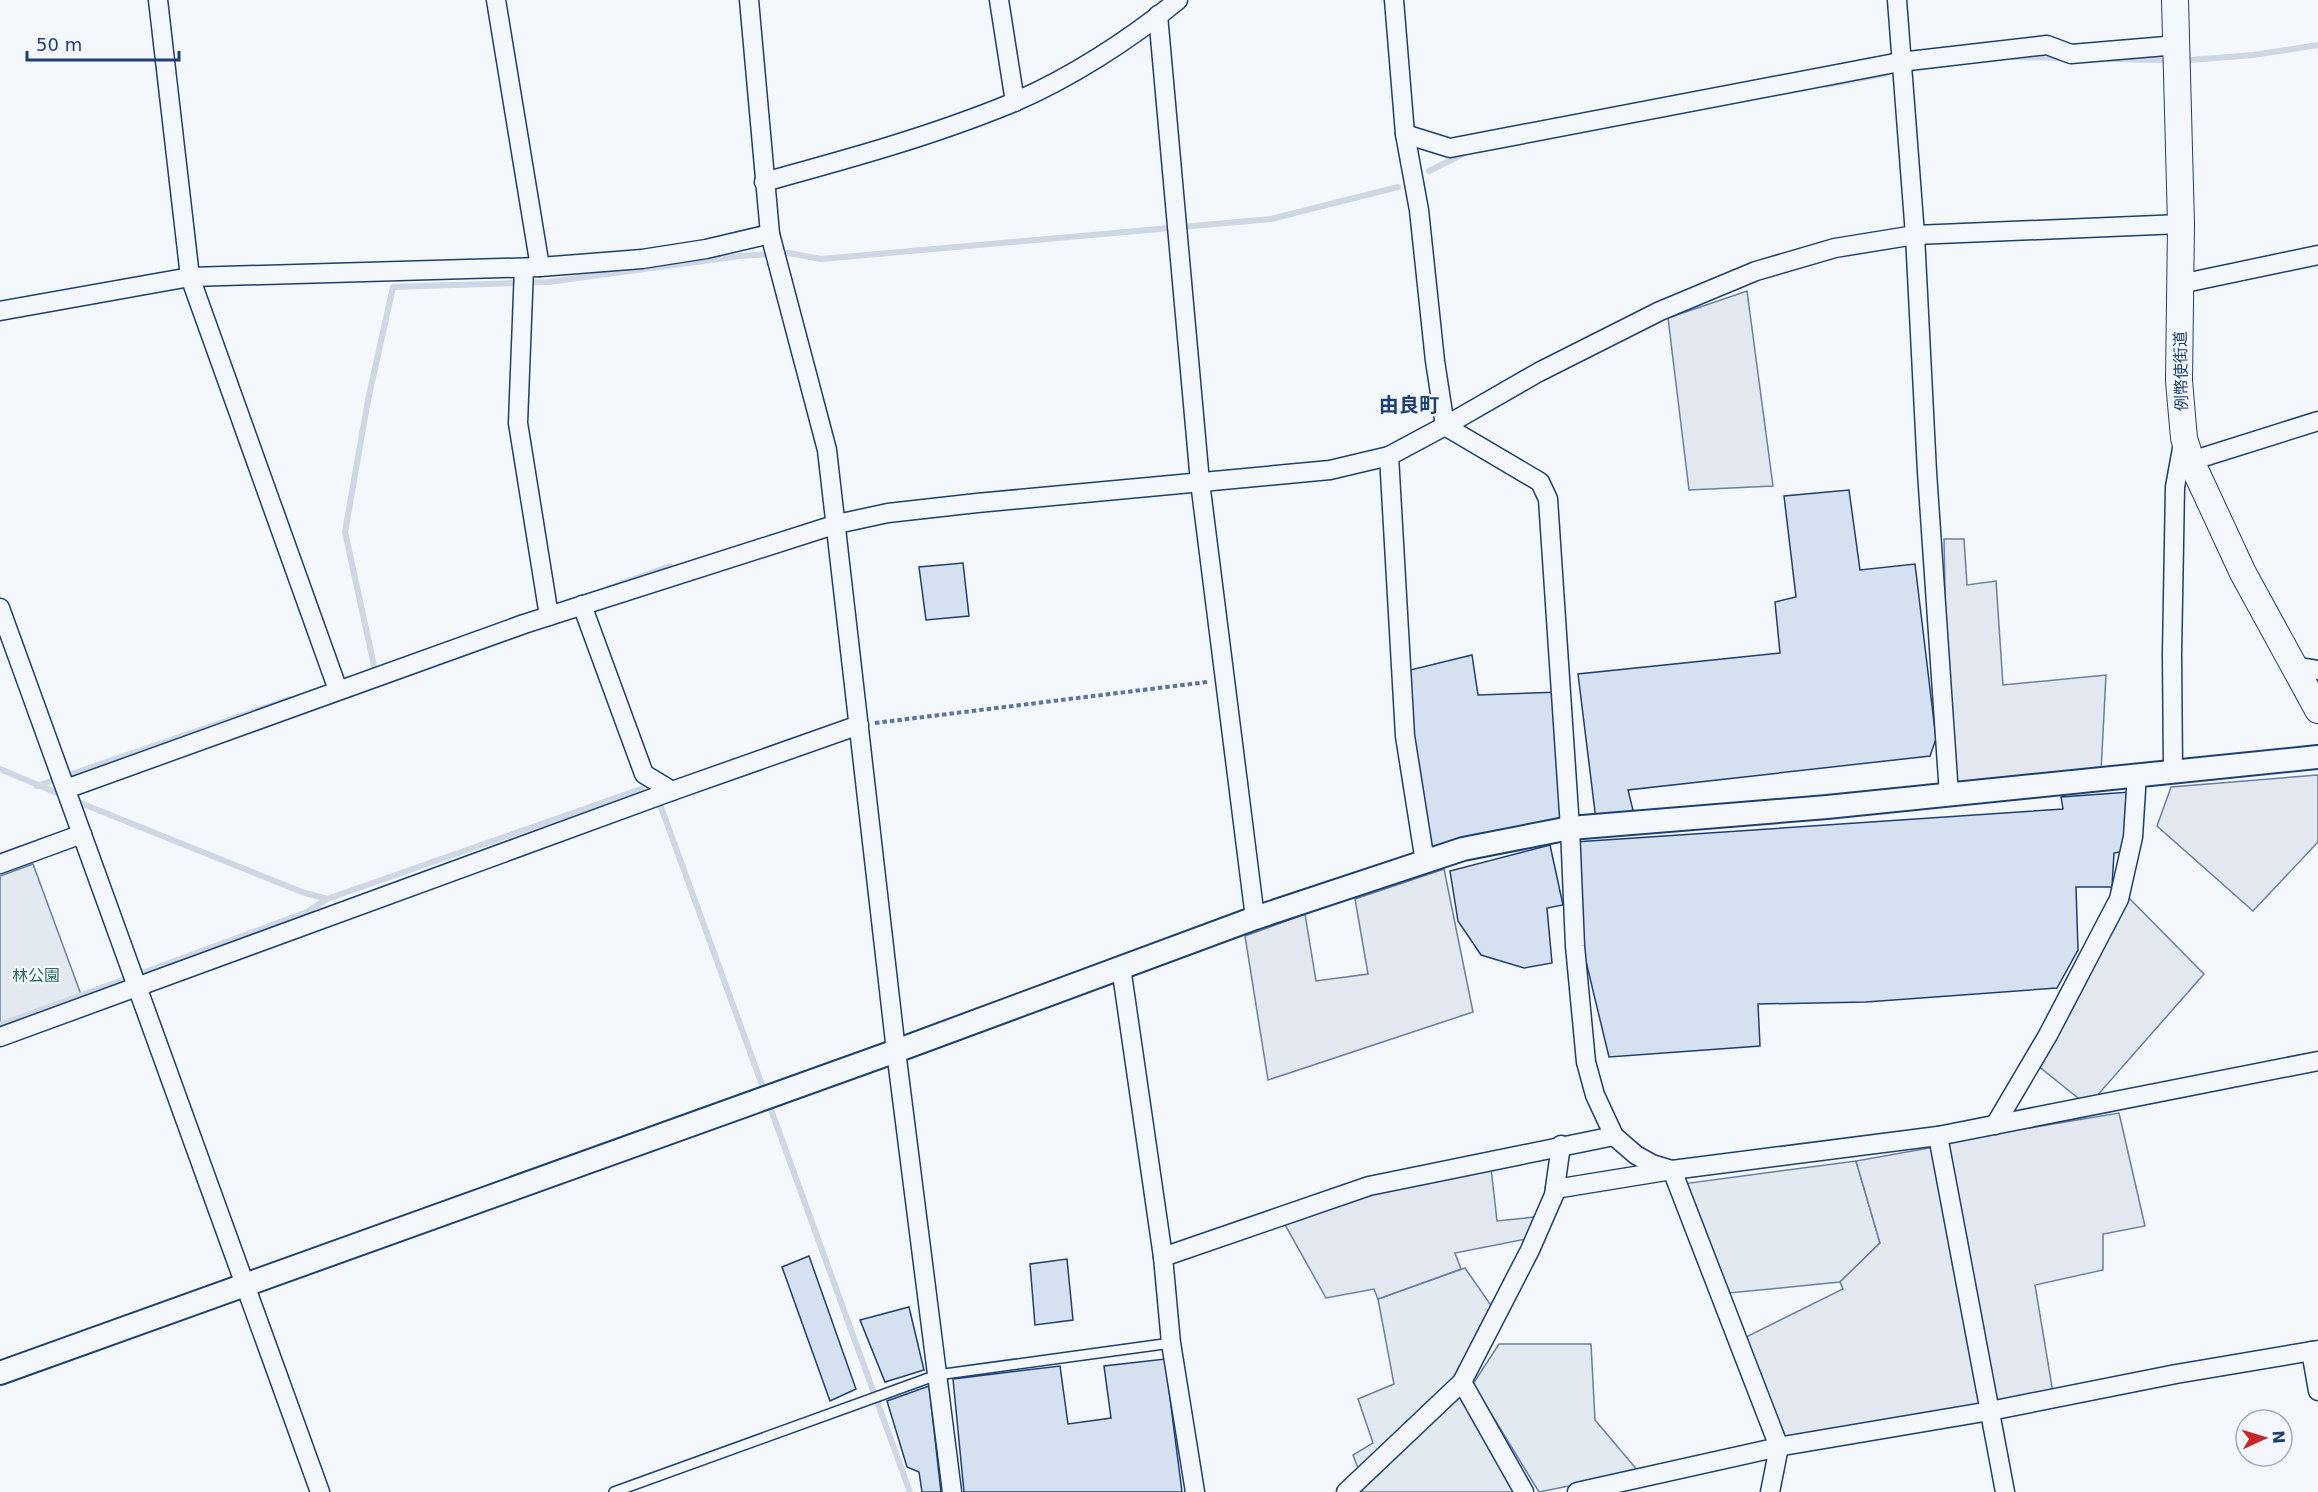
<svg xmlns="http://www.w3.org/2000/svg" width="2318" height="1492" font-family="'DejaVu Sans','Noto Sans JP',sans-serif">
  <rect width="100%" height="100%" fill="#f4f7fb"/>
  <g fill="#e3e9f0" stroke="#687fa3" stroke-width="1.5">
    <path d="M33 864 83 1000 0 1031V876Z"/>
    <path d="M1856 1161 1880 1243 1840 1282 1719 1294 1682 1184Z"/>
    <path d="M1465 1268 1497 1314 1462 1382 1524 1492H1345L1360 1473 1353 1455 1373 1443 1358 1399 1394 1384 1378 1299Z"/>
    <path d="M1499 1344H1591L1595 1420 1639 1472 1539 1492 1473 1384Z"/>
  </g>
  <g fill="#e3e8f0" stroke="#687fa3" stroke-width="1.5">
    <path d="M1747 291 1773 486 1689 490 1668 318Z"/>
    <path d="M1944 539H1964L1967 585 1996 581 2003 685 2106 675 2101 772 1949 793Z"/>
    <path d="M2318 775V842L2253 911 2157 826 2171 787Z"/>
    <path d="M1444 869 1473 1012 1268 1080 1245 936 1305 914 1316 981 1368 974 1355 899Z"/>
    <path d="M2128 897 2204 974 2088 1106 2037 1065Z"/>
    <path d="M2119 1113 2145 1226 2103 1234V1270L2035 1285 2054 1399 1783 1446 1738 1341 1843 1289 1840 1282 1880 1243 1856 1161 1940 1146 1945 1142Z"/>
    <path d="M1491 1168 1497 1221 1544 1216 1531 1238 1455 1253 1461 1269 1378 1299 1374 1289 1326 1298 1283 1221 1369 1186Z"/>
  </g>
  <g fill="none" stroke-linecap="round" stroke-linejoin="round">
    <g stroke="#cfd7e4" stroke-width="6">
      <path d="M2014 57 2063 58"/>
      <path d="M2110 59 2160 60"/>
      <path d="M2190 60 2253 55 2318 45"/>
      <path d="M1826 85 1885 74"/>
      <path d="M1429 171 1465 153"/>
      <path d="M609 588 670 566"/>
      <path d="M371 672 375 670 345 532 368 400 393 287 548 282 740 256 789 253 821 259 1271 219 1398 187"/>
      <path d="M0 769 64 796"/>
      <path d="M37 786 290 699"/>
      <path d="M73 800 302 892 327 899 641 789 661 807 910 1492"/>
      <path d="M142 973 307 912 327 899"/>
      <path d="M0 1025 125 979"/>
    </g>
  </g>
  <g fill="#d5e0f0" stroke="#1d3f73" stroke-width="1.5">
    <path d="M1849 490 1860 570 1915 564 1936 739 1930 756 1628 790 1633 810 1615 818 1596 820 1578 674 1780 653 1775 602 1796 597 1784 496Z"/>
    <path d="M963 563 969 616 926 620 919 567Z"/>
    <path d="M1472 655 1478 695 1561 692 1566 823 1429 853 1410 738 1406 671Z"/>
    <path d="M2130 792 2129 850 2114 853 2112 887H2076L2078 950 2057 988 1866 1002 1758 1004 1760 1046 1609 1057 1583 949 1575 842 2063 809 2061 797Z"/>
    <path d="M1550 845 1563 905 1547 908 1552 963 1524 968 1481 955 1458 921 1450 871Z"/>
    <path d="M809 1256 856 1389 830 1401 782 1267Z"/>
    <path d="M1067 1259 1073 1320 1035 1325 1030 1264Z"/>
    <path d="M909 1307 924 1370 885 1382 860 1320Z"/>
    <path d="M1165 1359 1182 1492H964L953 1379 1060 1366 1068 1424 1111 1418 1104 1366Z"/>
    <path d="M929 1386 941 1492H922L919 1472 907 1467 887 1401Z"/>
  </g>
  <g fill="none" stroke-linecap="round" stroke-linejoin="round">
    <g stroke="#1d3f73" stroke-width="12">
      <path id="service" d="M614 1492 937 1375 1171 1343"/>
    </g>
    <g stroke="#1d3f73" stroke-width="21">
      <g id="minor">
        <path d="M158 0 190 277 338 690"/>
        <path d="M496 0 540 267"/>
        <path d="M749 0 770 234 827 450 896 1051 952 1492"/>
        <path d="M999 0 1015 102"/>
        <path d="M1394 0 1405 134 1419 210 1435 361 1445 426"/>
        <path d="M1897 0 1915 235 1927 472 1949 795"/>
        <path d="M1158 15 1200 482 1255 918"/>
        <path d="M1405 134 1450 148 1900 62 2047 45 2071 54 2178 45"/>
        <path d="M764 182C848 159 932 136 1012 103 1069 79 1131 39 1178 0"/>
        <path d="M524 268 518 423 549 616"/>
        <path d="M2180 284 2318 255"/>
        <path d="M0 311 190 277 540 267 642 259 706 249 770 234"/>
        <path d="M1445 426 1540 482 1548 499 1570 828 1575 946 1586 1062 1595 1095 1614 1136 1636 1155 1652 1164 1672 1170 1938 1136 2318 1061"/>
        <path d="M1389 456 1405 736 1425 862"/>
        <path d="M2191 461 2318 421"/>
        <path d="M582 605 644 774 672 791"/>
        <path d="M0 608 320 1492"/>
        <path d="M2293 666 2318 670"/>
        <path d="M2173 771 2172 654 2175 487 2183 443"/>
        <path d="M66 789 524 624 837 524 888 513 977 503 1330 470 1389 456 1445 426 1539 372 1660 311 1756 271 1835 248 1915 235 2181 224"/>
        <path d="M0 864 82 834"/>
        <path d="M1121 967 1163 1257 1171 1343 1195 1492"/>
        <path d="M0 1037 672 791 859 725"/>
        <path d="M1995 1125 2048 1035 2119 899 2133 837 2137 774"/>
        <path d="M1938 1136 2005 1492"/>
        <path d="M1555 1189 1672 1170 1779 1447 1770 1492"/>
        <path d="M1163 1257 1369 1186 1614 1136"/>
        <path d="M2311 1351 2318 1391"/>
        <path d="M1462 1382 1524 1492"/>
        <path d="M1346 1492 1462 1382 1530 1250 1554 1195 1561 1145"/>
        <path d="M1577 1492 1783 1446 1990 1411 2176 1374 2318 1350"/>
      </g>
    </g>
    <g stroke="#1d3f73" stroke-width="26">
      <path id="tertiary" d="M0 1373 896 1051 1255 918 1463 849 1570 828 1827 807 2318 757"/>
    </g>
    <g stroke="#1d3f73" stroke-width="28">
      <path id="secondary" d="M2175 0 2181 224 2179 381 2184 438 2191 461 2243 573 2318 710"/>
    </g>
    <path stroke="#5e769c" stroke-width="4" stroke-dasharray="4.5 3" stroke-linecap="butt" d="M875 723 1207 682"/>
    <use href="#service" stroke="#f4f7fb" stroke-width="9"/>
    <use href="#minor" stroke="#f4f7fb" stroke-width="18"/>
    <use href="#tertiary" stroke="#f4f7fb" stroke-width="22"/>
    <use href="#secondary" stroke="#f4f7fb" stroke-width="26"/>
  </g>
  <g text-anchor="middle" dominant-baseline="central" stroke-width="4.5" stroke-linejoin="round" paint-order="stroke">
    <g font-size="16" fill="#1d3f73" stroke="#f4f7fb">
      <text transform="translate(2181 371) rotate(-91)">例幣使街道</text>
    </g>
    <g font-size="16" fill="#2c6c60" stroke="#f4f7fb">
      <text x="36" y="975">林公園</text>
    </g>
    <g font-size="20" font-weight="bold" fill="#1d3f73" stroke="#f4f7fb">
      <text x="1409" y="405">由良町</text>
    </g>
  </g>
  <g transform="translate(2264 1438) rotate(86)"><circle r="28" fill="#f4f7fb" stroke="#9eadc5" stroke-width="1.5"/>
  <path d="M0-4.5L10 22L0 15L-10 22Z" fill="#c62828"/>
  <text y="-9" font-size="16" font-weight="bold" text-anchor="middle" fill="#1d3f73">N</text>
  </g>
  <path d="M27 51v9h152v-9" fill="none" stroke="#1d3f73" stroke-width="3"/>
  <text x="36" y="51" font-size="18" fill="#1d3f73" stroke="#f4f7fb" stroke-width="4.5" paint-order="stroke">50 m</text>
</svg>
